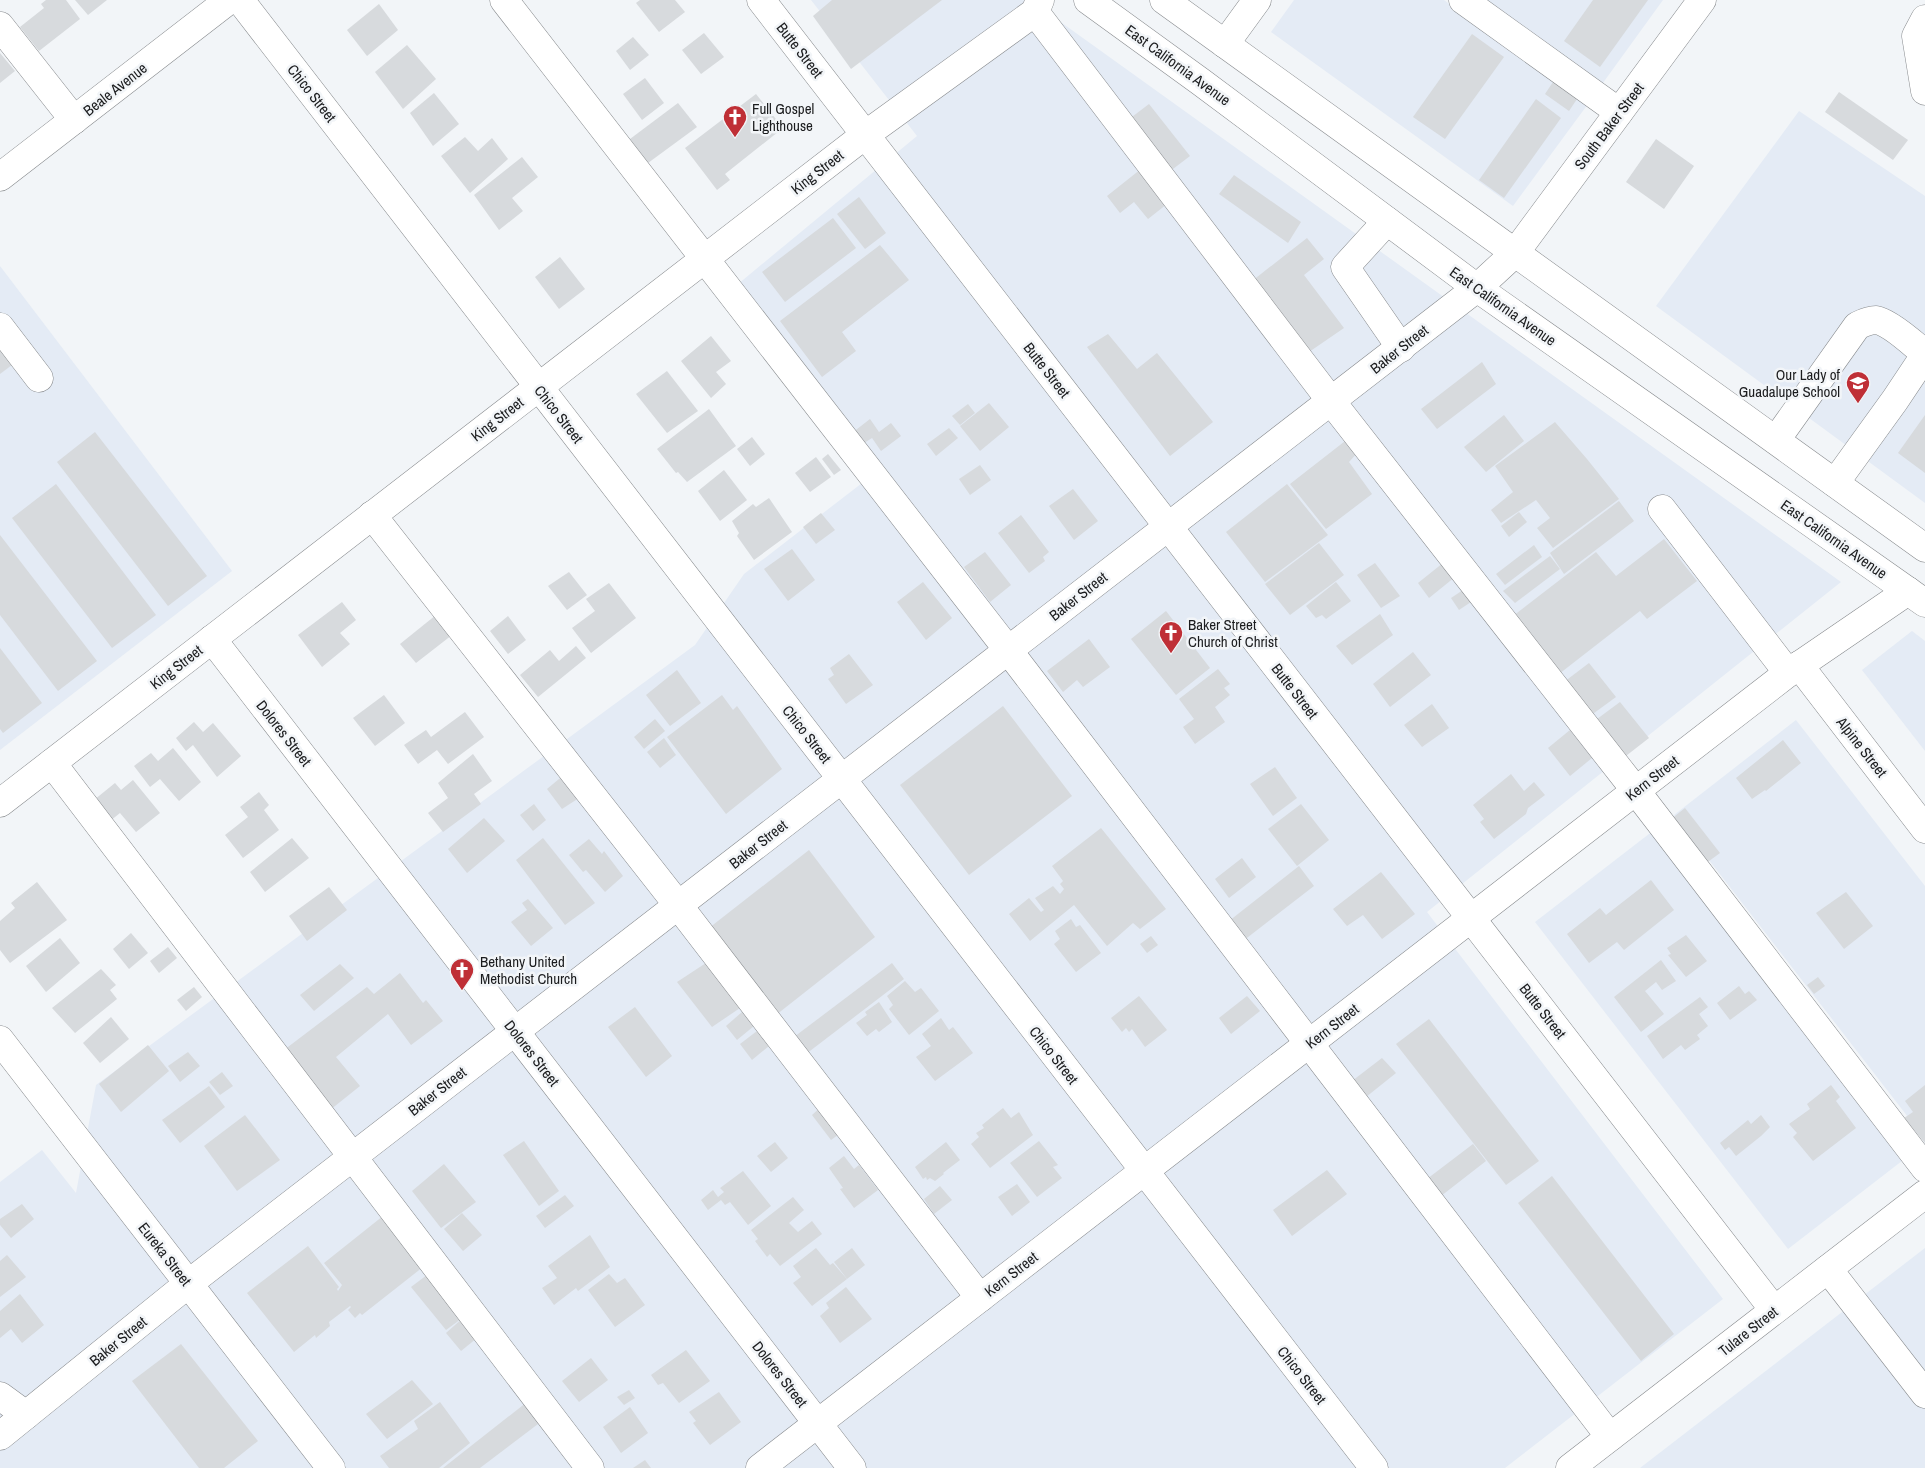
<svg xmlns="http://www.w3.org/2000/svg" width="1925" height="1468" font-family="'Archivo Narrow',sans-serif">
  <rect width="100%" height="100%" fill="#f2f5f8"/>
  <g fill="#e4ebf5">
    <path d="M811 0H1030L1841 582 1427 912 1723 1299 1505 1468H0V1182L42 1150 76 1193 96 1085 695 645 744 574 866 480 726 294 917 136Z"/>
    <path d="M1294 0H1444L1588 104 1513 206 1271 32Z"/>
    <path d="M1479 0H1663L1600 87Z"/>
    <path d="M1799 111 1925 196V503L1656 306Z"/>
    <path d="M0 266 232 571 0 750Z"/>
    <path d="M1912 631 1925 641V751L1862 670Z"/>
    <path d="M1796 720 1925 886V1139L1674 815Z"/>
    <path d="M1658 827 1911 1154 1788 1249 1535 922Z"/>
    <path d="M1925 1248V1468H1640Z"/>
  </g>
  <g fill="#d7dadd">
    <path d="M46 0H66L80 19 39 51 20 27 44 8 41 4Z"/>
    <path d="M75 0H107L88 15Z"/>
    <path d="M640 0H675L685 12 659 32 636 3Z"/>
    <path d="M832 0H942L851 69 813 16Z"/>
    <path d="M1593 0H1648L1600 67 1564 41Z"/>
    <path d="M379 4 398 30 367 56 347 30Z"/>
    <path d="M704 33 724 57 701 74 682 50Z"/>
    <path d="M1472 34 1504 57 1445 139 1413 117Z"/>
    <path d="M633 37 649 55 630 70 616 51Z"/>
    <path d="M407 45 436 79 403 109 375 72Z"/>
    <path d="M0 53 15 71 0 83Z"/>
    <path d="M1557 76 1581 93 1569 111 1545 94Z"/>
    <path d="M645 78 664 103 642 120 623 94Z"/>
    <path d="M1839 92 1908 140 1893 160 1825 112Z"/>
    <path d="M434 93 459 124 433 146 410 113Z"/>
    <path d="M756 94 783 128 725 174 730 180 717 190 685 148Z"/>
    <path d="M1536 99 1561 118 1504 198 1479 180Z"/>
    <path d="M678 103 697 127 648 163 630 139Z"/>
    <path d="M1149 104 1190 156 1169 172 1128 120Z"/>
    <path d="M465 137 478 151 492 138 508 159 470 193 441 156Z"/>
    <path d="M1656 139 1694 166 1664 209 1626 182Z"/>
    <path d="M522 157 538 177 512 198 523 211 499 230 474 195Z"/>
    <path d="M1141 169 1167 204 1148 219 1134 202 1120 213 1107 196Z"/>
    <path d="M1234 175 1301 222 1288 243 1219 194Z"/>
    <path d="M859 197 886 233 865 249 837 214Z"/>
    <path d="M833 218 856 248 785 302 762 272Z"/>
    <path d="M1307 238 1324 259 1304 275 1344 328 1309 352 1252 281Z"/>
    <path d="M880 245 909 280 842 332 856 351 822 377 780 321Z"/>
    <path d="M560 257 585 289 559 309 535 277Z"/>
    <path d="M1108 334 1137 369 1157 353 1213 422 1170 456 1087 347Z"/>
    <path d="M711 336 731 361 716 372 726 384 711 398 681 361Z"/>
    <path d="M0 342 16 362 0 374Z"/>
    <path d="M1482 362 1496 384 1437 429 1421 409Z"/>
    <path d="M667 371 698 411 667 433 636 394Z"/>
    <path d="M989 403 1009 427 980 451 960 426Z"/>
    <path d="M968 404 975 413 960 425 952 416Z"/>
    <path d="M709 409 736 446 687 482 678 472 676 473 657 449Z"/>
    <path d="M1504 415 1524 441 1486 472 1464 447Z"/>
    <path d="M1925 415V473L1898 453Z"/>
    <path d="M870 419 879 432 891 423 901 436 881 451 872 438 861 445 852 433Z"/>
    <path d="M1555 422 1587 459 1619 499 1553 548 1537 528 1550 518 1536 500 1501 523 1491 510 1513 492 1495 466Z"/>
    <path d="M949 428 958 438 936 456 927 444Z"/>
    <path d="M95 432 207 576 168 606 57 462Z"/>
    <path d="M752 437 765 454 750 466 737 449Z"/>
    <path d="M1349 438 1359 451 1349 462 1372 494 1326 529 1290 484Z"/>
    <path d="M828 454 841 470 834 475 822 459Z"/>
    <path d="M816 457 831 477 810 492 795 473Z"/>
    <path d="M980 465 991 480 970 495 959 479Z"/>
    <path d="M724 470 747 500 720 521 698 491Z"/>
    <path d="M56 484 156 615 112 648 12 518Z"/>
    <path d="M1287 484 1328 535 1265 582 1226 532Z"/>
    <path d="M1073 489 1098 521 1074 540 1049 506Z"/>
    <path d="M769 498 792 532 754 560 737 536 739 533 732 521 753 504 756 507Z"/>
    <path d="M1619 501 1634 521 1564 574 1550 553Z"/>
    <path d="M1519 512 1527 522 1509 537 1501 526Z"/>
    <path d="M821 513 835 530 816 544 803 527Z"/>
    <path d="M1021 515 1049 552 1043 557 1045 561 1029 573 998 533Z"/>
    <path d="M0 535 97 661 58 691 0 615Z"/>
    <path d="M1664 539 1697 581 1647 619 1640 611 1559 674 1513 616 1596 552 1616 576Z"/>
    <path d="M1319 543 1344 575 1290 615 1265 584Z"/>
    <path d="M1534 545 1542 557 1505 585 1496 574Z"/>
    <path d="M792 549 815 580 788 601 764 569Z"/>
    <path d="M985 552 1011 585 990 602 964 567Z"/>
    <path d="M1550 556 1560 569 1515 603 1503 591Z"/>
    <path d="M1375 563 1400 596 1381 608 1357 575Z"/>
    <path d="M1443 563 1455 577 1429 598 1418 583Z"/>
    <path d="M569 572 587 595 567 610 548 586Z"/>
    <path d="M923 582 952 618 926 640 897 602Z"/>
    <path d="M1336 582 1351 601 1326 619 1322 615 1316 618 1306 606Z"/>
    <path d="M609 583 636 618 591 653 572 628 595 611 586 599Z"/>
    <path d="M1463 590 1471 602 1459 610 1451 598Z"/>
    <path d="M342 602 356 620 340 633 350 644 322 667 298 635Z"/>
    <path d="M1166 611 1210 668 1176 695 1131 639Z"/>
    <path d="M1380 614 1393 635 1352 665 1336 646Z"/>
    <path d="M436 615 452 635 416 663 400 644Z"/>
    <path d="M508 616 526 640 508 654 490 631Z"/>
    <path d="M1089 639 1110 667 1083 687 1077 680 1063 692 1047 671Z"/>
    <path d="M576 646 586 658 538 697 520 675 550 650 559 661Z"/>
    <path d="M0 648 42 703 3 733 0 729Z"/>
    <path d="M1413 652 1431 675 1390 707 1373 684Z"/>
    <path d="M849 654 873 685 846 704 828 679 834 675 830 668Z"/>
    <path d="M1589 663 1616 697 1590 716 1564 682Z"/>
    <path d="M1218 669 1230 684 1224 688 1230 695 1215 707 1225 722 1195 744 1183 727 1194 719 1179 699Z"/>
    <path d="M677 670 701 703 670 726 646 695Z"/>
    <path d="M384 695 405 723 375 746 353 718Z"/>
    <path d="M722 695 733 710 737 706 782 769 726 814 667 737Z"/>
    <path d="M1620 702 1649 738 1622 759 1593 722Z"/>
    <path d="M1432 704 1449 728 1422 747 1404 725Z"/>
    <path d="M1003 706 1072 796 969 875 900 785Z"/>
    <path d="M465 712 484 737 448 764 437 750 418 764 404 745 426 730 431 737Z"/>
    <path d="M655 719 665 731 644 749 634 737Z"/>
    <path d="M194 722 203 732 213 723 241 756 217 777 193 745 186 751 176 738Z"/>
    <path d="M1570 730 1592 758 1570 776 1548 748Z"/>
    <path d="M664 738 676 755 660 768 647 752Z"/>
    <path d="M1783 740 1801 763 1766 791 1765 790 1752 799 1736 778Z"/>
    <path d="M173 748 201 782 179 801 160 779 150 787 134 766 151 753 158 761Z"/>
    <path d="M473 754 492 781 474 794 481 804 443 832 428 813 448 798 438 783Z"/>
    <path d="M1275 767 1297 798 1273 816 1250 784Z"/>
    <path d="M565 774 582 796 562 809 547 789Z"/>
    <path d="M1511 774 1524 791 1534 782 1545 795 1528 808 1526 814 1494 839 1480 822 1484 819 1473 805Z"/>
    <path d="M133 780 160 813 136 832 120 813 110 821 94 800 115 783 121 790Z"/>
    <path d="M259 792 269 805 264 810 279 830 243 858 225 835 248 817 240 807Z"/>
    <path d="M534 804 546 820 533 831 520 815Z"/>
    <path d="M1301 804 1329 840 1297 866 1268 829Z"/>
    <path d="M1685 808 1720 853 1705 864 1670 820Z"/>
    <path d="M484 818 505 841 467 873 448 849Z"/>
    <path d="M1101 828 1166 909 1140 929 1133 923 1107 946 1074 905 1030 941 1009 914 1029 898 1041 912 1044 910 1035 898 1053 886 1060 894 1064 889 1060 884 1063 881 1052 866Z"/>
    <path d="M292 838 309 858 265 892 250 872Z"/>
    <path d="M543 838 595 903 565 925 516 860Z"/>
    <path d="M589 839 602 854 604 851 623 876 605 892 586 870 583 872 569 855Z"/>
    <path d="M809 850 875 937 776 1015 709 928Z"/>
    <path d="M1242 858 1256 877 1229 898 1215 879Z"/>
    <path d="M1299 866 1314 886 1243 941 1229 921Z"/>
    <path d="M1381 872 1415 914 1382 939 1363 915 1347 926 1333 909Z"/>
    <path d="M1651 880 1674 910 1624 950 1617 942 1589 963 1567 934 1600 908 1606 915Z"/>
    <path d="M37 882 67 920 10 963 0 950V921L15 908 11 903Z"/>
    <path d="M329 887 347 910 307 941 289 916Z"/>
    <path d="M1846 892 1873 926 1844 949 1816 913Z"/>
    <path d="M528 899 553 928 531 946 511 922 527 910 522 903Z"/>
    <path d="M1071 919 1076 927 1080 925 1101 953 1076 972 1054 944 1060 939 1055 931Z"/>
    <path d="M131 933 148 953 129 969 113 949Z"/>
    <path d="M1686 935 1707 961 1686 977 1668 955 1671 954 1667 948Z"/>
    <path d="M1151 936 1158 945 1147 953 1140 944Z"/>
    <path d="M60 938 80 963 46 992 26 966Z"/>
    <path d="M168 947 177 958 159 973 150 961Z"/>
    <path d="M1661 960 1676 981 1662 990 1656 982 1645 991 1664 1014 1641 1032 1614 997Z"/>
    <path d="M706 963 740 1008 712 1027 677 982Z"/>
    <path d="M892 963 904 979 806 1054 794 1037Z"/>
    <path d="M340 964 354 978 314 1011 300 995Z"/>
    <path d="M101 969 116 985 110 990 117 999 75 1033 52 1008Z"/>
    <path d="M400 973 423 1003 426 1000 443 1021 411 1045 388 1014 336 1057 360 1086 330 1110 284 1050 367 987 374 994Z"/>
    <path d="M1818 977 1825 986 1814 994 1807 985Z"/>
    <path d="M905 981 915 992 921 988 939 1011 909 1035 889 1009 893 1005 887 996Z"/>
    <path d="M1739 986 1745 994 1749 991 1757 1000 1730 1020 1717 1003Z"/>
    <path d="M194 987 202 997 186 1011 177 1000Z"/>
    <path d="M1139 996 1167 1030 1145 1047 1132 1029 1129 1032 1126 1028 1122 1032 1111 1018Z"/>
    <path d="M1247 996 1260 1011 1231 1034 1219 1018Z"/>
    <path d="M1700 997 1708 1007 1699 1014 1708 1026 1697 1035 1700 1039 1685 1050 1681 1045 1663 1059 1647 1036Z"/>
    <path d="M879 1002 892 1022 879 1032 876 1029 867 1036 856 1023 867 1015 865 1012Z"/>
    <path d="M635 1007 672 1056 646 1077 608 1027Z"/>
    <path d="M742 1012 754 1026 737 1040 726 1026Z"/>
    <path d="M111 1017 129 1039 100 1063 83 1043Z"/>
    <path d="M941 1018 949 1030 953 1027 973 1053 935 1081 916 1057 931 1046 922 1034Z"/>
    <path d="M1429 1019 1539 1161 1506 1185 1396 1044Z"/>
    <path d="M757 1031 769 1046 752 1060 740 1044Z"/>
    <path d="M148 1045 169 1071 121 1112 99 1084Z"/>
    <path d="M188 1052 200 1066 180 1082 168 1066Z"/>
    <path d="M1382 1058 1396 1073 1366 1097 1352 1081Z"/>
    <path d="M222 1072 233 1086 220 1095 209 1082Z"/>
    <path d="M1831 1085 1840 1097 1836 1101 1856 1128 1813 1161 1793 1137 1797 1133 1789 1124 1810 1109 1807 1104Z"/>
    <path d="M1925 1085V1143L1904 1118 1913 1112 1905 1101Z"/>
    <path d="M209 1086 225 1107 180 1143 162 1120Z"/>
    <path d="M822 1106 842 1132 831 1140 812 1115Z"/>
    <path d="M1003 1108 1011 1118 1019 1112 1033 1135 990 1168 971 1144 979 1137 976 1133 984 1128 982 1125Z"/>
    <path d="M245 1115 280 1160 237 1191 204 1146Z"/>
    <path d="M1761 1115 1770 1127 1761 1136 1736 1156 1729 1147 1725 1150 1720 1143 1748 1120 1751 1124Z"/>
    <path d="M524 1141 559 1191 539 1206 503 1155Z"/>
    <path d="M1039 1141 1058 1165 1053 1167 1062 1178 1037 1197 1010 1163Z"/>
    <path d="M775 1142 788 1158 771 1172 757 1156Z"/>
    <path d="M946 1142 960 1160 943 1173 944 1174 935 1181 930 1178 927 1180 926 1177 923 1179 915 1167Z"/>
    <path d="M1473 1144 1486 1161 1441 1196 1427 1179Z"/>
    <path d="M844 1156 854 1169 859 1165 878 1190 854 1208 840 1189 843 1188 829 1168Z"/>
    <path d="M444 1164 476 1202 441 1228 412 1191Z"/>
    <path d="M1327 1170 1347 1194 1292 1236 1273 1210Z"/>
    <path d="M743 1171 771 1206 748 1225 730 1202 725 1205 721 1200 708 1210 701 1200 713 1190 718 1197 724 1192 720 1188Z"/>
    <path d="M1552 1176 1674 1334 1641 1361 1518 1203Z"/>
    <path d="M1017 1184 1030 1202 1012 1216 998 1197Z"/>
    <path d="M940 1186 952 1200 934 1214 924 1199Z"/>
    <path d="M565 1195 574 1206 545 1228 536 1216Z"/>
    <path d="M793 1197 804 1210 789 1223 798 1232 812 1221 822 1234 780 1266 770 1254 767 1257 755 1241 758 1239 751 1230Z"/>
    <path d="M22 1204 34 1219 11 1238 0 1225V1219Z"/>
    <path d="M462 1213 482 1235 463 1251 444 1229Z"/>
    <path d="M383 1216 423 1267 362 1315 360 1313 355 1318 348 1310 351 1307 350 1306 329 1322 330 1326 316 1338 315 1335 294 1352 247 1293 308 1246 339 1287 337 1289 338 1291 342 1285 324 1263Z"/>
    <path d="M590 1235 610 1267 578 1291 576 1288 554 1305 542 1288 557 1278 548 1266Z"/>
    <path d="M816 1248 830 1265 833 1263 847 1279 812 1306 793 1283 801 1277 793 1266Z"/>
    <path d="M852 1248 865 1265 847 1279 834 1262Z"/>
    <path d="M7 1255 26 1277 0 1297V1261Z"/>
    <path d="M609 1274 617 1283 625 1278 645 1305 615 1327 588 1290Z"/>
    <path d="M427 1275 461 1319 446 1330 411 1287Z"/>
    <path d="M846 1287 872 1319 840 1343 820 1316 829 1308 826 1303Z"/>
    <path d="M20 1294 44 1325 22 1343 11 1329 0 1338V1311Z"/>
    <path d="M463 1318 477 1338 461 1351 446 1333Z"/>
    <path d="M181 1344 258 1441 224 1468H199L132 1381Z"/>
    <path d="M686 1350 710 1381 679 1403 663 1383 658 1385 651 1375Z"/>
    <path d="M591 1358 608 1380 579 1402 562 1381Z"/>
    <path d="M412 1380 433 1404 387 1439 366 1414Z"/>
    <path d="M629 1390 635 1398 624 1405 617 1397Z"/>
    <path d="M719 1392 741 1422 710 1445 693 1423 696 1421 689 1412Z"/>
    <path d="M440 1402 470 1443 439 1468H389L380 1456 418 1429 414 1421Z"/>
    <path d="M527 1402 542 1421 480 1468H443Z"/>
    <path d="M630 1407 648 1433 621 1453 603 1427Z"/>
    <path d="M645 1460 651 1468H633Z"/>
  </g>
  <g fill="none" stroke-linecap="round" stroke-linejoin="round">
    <g stroke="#878a8d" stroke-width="29">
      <g id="minor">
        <path d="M240 0 1374 1468"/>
        <path d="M504 0 1008 650 1610 1437"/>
        <path d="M761 0 1774 1310"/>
        <path d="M1463 0 1619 112"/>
        <path d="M1035 12 1331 401 1636 791 1925 1168"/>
        <path d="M1925 19 1916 36 1925 91"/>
        <path d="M0 26 74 120"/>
        <path d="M1225 44 1257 0"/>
        <path d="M0 177 229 0"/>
        <path d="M1387 221 1345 267 1401 348"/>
        <path d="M0 327 39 378"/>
        <path d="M1776 440 1857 326C1863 323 1868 320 1876 320 1889 322 1915 345 1925 354"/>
        <path d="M1835 483 1895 400 1925 355"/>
        <path d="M1662 509 1788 673"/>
        <path d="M372 515 678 905 980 1298"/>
        <path d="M212 639 852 1468"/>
        <path d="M1799 665 1925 829"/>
        <path d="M52 763 590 1468"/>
        <path d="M0 803 865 135 1035 12 1040 0"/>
        <path d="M0 1040 331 1468"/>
        <path d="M1828 1269 1925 1394"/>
        <path d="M0 1396 26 1415"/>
        <path d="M0 1436 188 1284 1477 288 1515 253 1702 0"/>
        <path d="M760 1468 1788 673 1908 591"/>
        <path d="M1570 1468 1925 1194"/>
      </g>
    </g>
    <g stroke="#878a8d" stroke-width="29">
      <g id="major">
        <path d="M1088 0 1201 82 1477 288 1925 603"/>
        <path d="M1164 0 1925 548"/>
      </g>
    </g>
    <use href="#minor" stroke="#fff" stroke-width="28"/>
    <use href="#major" stroke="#fff" stroke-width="28"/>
  </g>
  <defs>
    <g id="church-pin" transform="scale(1.25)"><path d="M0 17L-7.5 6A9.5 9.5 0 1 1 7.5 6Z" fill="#bf2f36" stroke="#f2f5f8"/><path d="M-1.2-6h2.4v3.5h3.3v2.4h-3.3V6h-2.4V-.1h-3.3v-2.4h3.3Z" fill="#fff"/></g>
    <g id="school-pin" transform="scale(1.25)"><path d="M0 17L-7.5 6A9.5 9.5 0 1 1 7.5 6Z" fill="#bf2f36" stroke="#f2f5f8"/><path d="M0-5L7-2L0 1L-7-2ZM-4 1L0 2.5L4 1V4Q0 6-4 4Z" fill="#fff"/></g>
  </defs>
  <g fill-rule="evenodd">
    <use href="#church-pin" x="735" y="117"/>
    <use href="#school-pin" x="1858" y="383"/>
    <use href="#church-pin" x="1171" y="633"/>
    <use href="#church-pin" x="462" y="970"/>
  </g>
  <g text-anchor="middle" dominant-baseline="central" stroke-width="5" stroke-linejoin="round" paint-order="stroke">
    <g font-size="15" fill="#1b1c1e" stroke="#f2f5f8">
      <text transform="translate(800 50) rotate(52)">Butte Street</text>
      <text transform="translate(1178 65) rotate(36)">East California Avenue</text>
      <text transform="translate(115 89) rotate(-38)">Beale Avenue</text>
      <text transform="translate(312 93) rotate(52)">Chico Street</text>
      <text transform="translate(1609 126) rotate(-53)">South Baker Street</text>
      <text transform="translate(817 172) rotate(-38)">King Street</text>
      <text transform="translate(1503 306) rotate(35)">East California Avenue</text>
      <text transform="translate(1399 349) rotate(-38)">Baker Street</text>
      <text transform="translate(1047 370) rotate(52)">Butte Street</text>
      <text transform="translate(559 414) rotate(52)">Chico Street</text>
      <text transform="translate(497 419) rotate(-38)">King Street</text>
      <text transform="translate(1834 539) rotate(35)">East California Avenue</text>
      <text transform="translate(1078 596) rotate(-38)">Baker Street</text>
      <text transform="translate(176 667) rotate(-38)">King Street</text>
      <text transform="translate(1295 691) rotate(52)">Butte Street</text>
      <text transform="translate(284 733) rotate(52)">Dolores Street</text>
      <text transform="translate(807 734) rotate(52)">Chico Street</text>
      <text transform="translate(1862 747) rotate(52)">Alpine Street</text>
      <text transform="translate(1652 778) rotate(-38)">Kern Street</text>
      <text transform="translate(758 844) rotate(-38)">Baker Street</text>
      <text transform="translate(1543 1011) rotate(52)">Butte Street</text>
      <text transform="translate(1332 1026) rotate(-38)">Kern Street</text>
      <text transform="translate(532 1053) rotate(52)">Dolores Street</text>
      <text transform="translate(1054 1055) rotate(52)">Chico Street</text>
      <text transform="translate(437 1091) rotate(-38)">Baker Street</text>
      <text transform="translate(165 1254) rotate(52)">Eureka Street</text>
      <text transform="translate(1011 1274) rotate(-38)">Kern Street</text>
      <text transform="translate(1748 1331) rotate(-38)">Tulare Street</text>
      <text transform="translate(118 1341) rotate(-39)">Baker Street</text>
      <text transform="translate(780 1374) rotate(52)">Dolores Street</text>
      <text transform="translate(1302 1375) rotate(52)">Chico Street</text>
    </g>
    <g font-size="15" fill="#1b1c1e" stroke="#f2f5f8" text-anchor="start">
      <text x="752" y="108">Full Gospel<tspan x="752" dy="17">Lighthouse</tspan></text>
      <text x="1840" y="374" text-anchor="end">Our Lady of<tspan x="1840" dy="17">Guadalupe School</tspan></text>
      <text x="1188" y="624">Baker Street<tspan x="1188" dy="17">Church of Christ</tspan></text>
      <text x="480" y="961">Bethany United<tspan x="480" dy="17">Methodist Church</tspan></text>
    </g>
  </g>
</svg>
